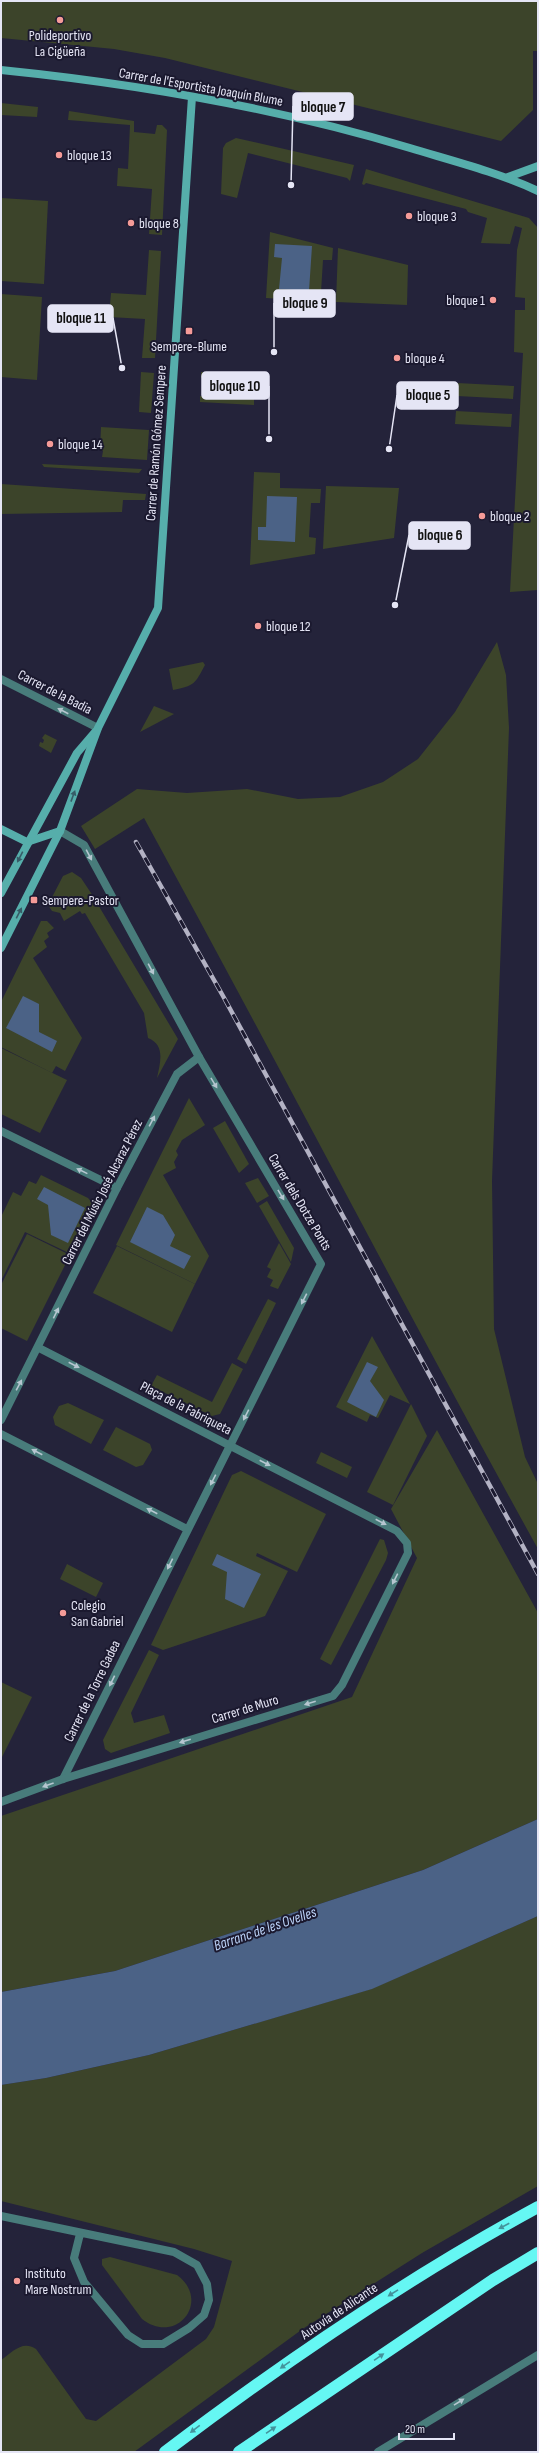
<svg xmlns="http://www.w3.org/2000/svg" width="539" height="2453" font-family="'Sofia Sans Condensed',sans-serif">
  <rect width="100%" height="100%" fill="#24233a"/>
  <g fill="#3c442a">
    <path d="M1 1H538V51H533V110L501 141 165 58 114 49 1 38Z"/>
    <path d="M1 103 38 107 37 117 1 115Z"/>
    <path d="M69 111 134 121V132L155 134 157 125H162L167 130 162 235 149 234 152 189 117 186 118 168 128 169 130 125 68 120Z"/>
    <path d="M236 138 354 165 350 181 347 178 248 153 237 198 221 194 223 148 226 143Z"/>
    <path d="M366 169 529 218 538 228V590L510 592 523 353 514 352 515 310H525V298L515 297 517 250 522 228 515 226 510 244 481 243 487 218 468 212 466 209 366 183 364 185 362 184Z"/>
    <path d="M1 198 48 201 44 284 1 281Z"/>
    <path d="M270 232 333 248 332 260H323L321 292 330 293 329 302 266 298Z"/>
    <path d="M338 248 408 265 407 305 336 302Z"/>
    <path d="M149 250 161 251 155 358H142L145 319 109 317 111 293 146 295Z"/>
    <path d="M1 294 42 297 37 380 1 377Z"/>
    <path d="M141 372 154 373 151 413 139 412Z"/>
    <path d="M201 372 257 374 256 381 201 378Z"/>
    <path d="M457 383 514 386 513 399 457 396Z"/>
    <path d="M200 396 254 399V405L200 402Z"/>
    <path d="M456 411 512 414 511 427 455 424Z"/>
    <path d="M101 427 149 430 147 460 102 457 103 451 100 450Z"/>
    <path d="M42 464 142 469 139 473 44 467Z"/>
    <path d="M254 472 280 473V488L321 489 320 503H311L309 537 316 538 315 554 250 565Z"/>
    <path d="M1 484 146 494 145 500H123L122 512 1 514Z"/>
    <path d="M326 486 399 488 394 538 323 549Z"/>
    <path d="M497 642 506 675 509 728 492 1181 494 1329 525 1457 538 1484V1549C404 1307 277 1061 144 818L95 849 81 826 137 789 187 793 247 789 298 799 340 797 383 782 418 759 455 712Z"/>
    <path d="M203 662 205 665C195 684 194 686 173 690L169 669Z"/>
    <path d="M154 706 174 714 140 732Z"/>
    <path d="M45 734 57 740 51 753 39 746 40 742 43 743 44 740 42 738Z"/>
    <path d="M72 872 81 878 91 893 178 1039 157 1078C160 1063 166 1045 148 1038L144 1013 85 913 82 914 80 911 64 921 60 913 52 911 48 905 63 876Z"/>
    <path d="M41 921H47L54 928 47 933 49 937 44 941 47 947 33 958 82 1038 65 1071 56 1066 52 1073 1 1047V1002Z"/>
    <path d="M1 1048 67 1080 40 1133 1 1114Z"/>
    <path d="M189 1098 205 1125 182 1140 176 1151 178 1155 174 1162 176 1168 163 1175 209 1256 195 1284 116 1245Z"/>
    <path d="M225 1121 249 1164 239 1173 213 1128Z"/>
    <path d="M41 1175 88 1198 93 1204V1209L71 1254 25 1232 1 1281V1217L13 1192 21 1196 29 1181 36 1184Z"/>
    <path d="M258 1178 269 1196 257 1203 245 1183Z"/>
    <path d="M267 1201 294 1248 291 1262 259 1206Z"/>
    <path d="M27 1234 70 1255 27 1341 1 1328V1285Z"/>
    <path d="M279 1243 291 1264 278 1289 270 1286 273 1280 267 1277 271 1269 267 1267Z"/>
    <path d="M117 1246 195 1284 172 1332 93 1293Z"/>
    <path d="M268 1299 276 1303 246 1364 237 1359Z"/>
    <path d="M372 1336 410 1404 390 1395 378 1418 370 1415 367 1422 336 1407Z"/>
    <path d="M232 1363 243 1369 220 1414 212 1416 151 1386 157 1375 212 1402Z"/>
    <path d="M68 1403 104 1420 91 1444 55 1425 53 1417 59 1406Z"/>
    <path d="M411 1404 427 1436 393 1505 367 1492Z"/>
    <path d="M116 1427 150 1444 152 1450 143 1465 136 1467 103 1450Z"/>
    <path d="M437 1430 538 1613V1819L423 1870 115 1971 1 1992V1816L352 1697 417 1558 391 1509Z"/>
    <path d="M321 1452 352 1467 347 1478 316 1463Z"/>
    <path d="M241 1471 326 1514 297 1572 257 1553 256 1556 288 1571 265 1616 163 1650 151 1645 232 1475Z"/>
    <path d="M380 1539 384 1540 388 1553 386 1560 331 1665 320 1659Z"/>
    <path d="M67 1564 103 1583 96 1597 60 1579Z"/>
    <path d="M149 1650 159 1655 131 1713 134 1723 164 1715 170 1733 111 1753 105 1749 103 1740Z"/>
    <path d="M1 1682 32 1697 1 1759Z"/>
    <path d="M538 1916V2186L422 2253 304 2328 134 2452H1V2360C13 2352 22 2340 36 2349L86 2419 96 2421 206 2339 214 2327 232 2261 194 2249 1 2201V2085L46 2078 149 2055 371 1989Z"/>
    <path d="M110 2257 177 2275C212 2301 176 2346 142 2319L102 2265V2259Z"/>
  </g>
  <g fill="#4b6286">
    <path d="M275 244 312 246 309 291 279 289 282 258 274 257Z"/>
    <path d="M267 496 297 497 295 542 258 540V527H266Z"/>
    <path d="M23 996 39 1004V1032L57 1041 52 1052 6 1028Z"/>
    <path d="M44 1187 85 1208 68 1243 51 1235 48 1205 37 1199Z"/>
    <path d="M147 1207 163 1215 175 1235 170 1246 191 1256 184 1269 130 1242Z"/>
    <path d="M367 1362 378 1367 370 1381 384 1400 376 1417 347 1402Z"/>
    <path d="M217 1554 261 1574 244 1608 225 1599 227 1572 212 1565Z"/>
    <path d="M538 1819V1916L372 1989 149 2055 46 2078 1 2085V1992L115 1971 423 1870Z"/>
  </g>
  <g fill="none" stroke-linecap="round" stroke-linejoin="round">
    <g stroke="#487c7b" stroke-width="8">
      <path d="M1 679 98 728"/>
      <path d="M60 831 84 845 199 1057 321 1264 63 1779"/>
      <path d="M1 1131 117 1188"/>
      <path d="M1 1420 117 1188 177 1074 199 1057"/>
      <path d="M1 1434 187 1529"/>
      <path d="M1 1802 63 1779 333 1696 342 1685 408 1553 407 1543 397 1531 39 1348"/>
      <path d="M1 2216 174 2252 197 2265 207 2284 209 2300 204 2315 189 2328 163 2344H142L128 2335 84 2282 74 2258 80 2234"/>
      <path d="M378 2452 538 2355"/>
    </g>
    <g stroke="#56aeab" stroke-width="8">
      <path d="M1 70C139 84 277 108 410 148 453 161 497 172 538 191"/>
      <path d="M508 177 538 166"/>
      <path d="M1 829 27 842 60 831"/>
      <path d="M1 893 77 753 95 732"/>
      <path d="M1 948 60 831 98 728 158 608 192 97"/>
    </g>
    <g stroke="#65f7f3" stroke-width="12">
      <path d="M165 2452C284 2362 407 2278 538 2207"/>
      <path d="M239 2452 493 2280 538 2253"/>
    </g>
    <g stroke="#b3b2c4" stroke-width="4.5">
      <path id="rail" d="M136 842 223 996 538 1574"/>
    </g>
    <use href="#rail" stroke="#1b192f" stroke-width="3" stroke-dasharray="9" stroke-linecap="butt"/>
  </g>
  <defs><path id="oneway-solid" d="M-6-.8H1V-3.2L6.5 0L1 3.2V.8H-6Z"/></defs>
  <g fill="#b6c6d0">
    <use href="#oneway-solid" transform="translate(63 711) rotate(-153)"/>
    <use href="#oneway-solid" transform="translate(89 855) rotate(62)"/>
    <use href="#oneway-solid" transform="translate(151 969) rotate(62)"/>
    <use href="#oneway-solid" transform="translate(214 1083) rotate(59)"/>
    <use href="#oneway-solid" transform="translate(152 1121) rotate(-62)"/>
    <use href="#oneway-solid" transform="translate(82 1171) rotate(-154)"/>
    <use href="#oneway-solid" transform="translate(281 1195) rotate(59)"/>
    <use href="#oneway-solid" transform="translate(304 1299) rotate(117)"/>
    <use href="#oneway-solid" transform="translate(56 1313) rotate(-64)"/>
    <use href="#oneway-solid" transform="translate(74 1365) rotate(27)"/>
    <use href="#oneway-solid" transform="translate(19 1385) rotate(-62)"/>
    <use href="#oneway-solid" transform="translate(246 1415) rotate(117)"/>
    <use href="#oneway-solid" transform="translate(37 1452) rotate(-153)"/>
    <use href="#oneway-solid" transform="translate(265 1463) rotate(27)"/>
    <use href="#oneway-solid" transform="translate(213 1480) rotate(117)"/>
    <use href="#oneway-solid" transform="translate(152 1511) rotate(-153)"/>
    <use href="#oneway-solid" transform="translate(381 1522) rotate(27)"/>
    <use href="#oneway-solid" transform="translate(170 1564) rotate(116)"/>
    <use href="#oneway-solid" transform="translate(395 1579) rotate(117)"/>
    <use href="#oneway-solid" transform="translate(112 1681) rotate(116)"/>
    <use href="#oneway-solid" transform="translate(310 1703) rotate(163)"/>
    <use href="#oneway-solid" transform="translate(185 1741) rotate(163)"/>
    <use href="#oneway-solid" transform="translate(48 1785) rotate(160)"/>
    <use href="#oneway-solid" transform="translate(459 2402) rotate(-32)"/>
  </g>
  <g fill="#365c67">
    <use href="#oneway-solid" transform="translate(73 796) rotate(-70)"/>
    <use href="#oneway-solid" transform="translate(20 857) rotate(117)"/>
    <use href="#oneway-solid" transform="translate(19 913) rotate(-63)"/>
  </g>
  <g fill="#44939b">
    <use href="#oneway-solid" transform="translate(504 2226) rotate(152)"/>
    <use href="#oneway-solid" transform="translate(393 2293) rotate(148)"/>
    <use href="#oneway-solid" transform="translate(379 2357) rotate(-34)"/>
    <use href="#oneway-solid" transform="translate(285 2365) rotate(145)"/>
    <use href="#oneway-solid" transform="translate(195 2429) rotate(143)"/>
    <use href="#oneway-solid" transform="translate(271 2430) rotate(-34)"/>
  </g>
  <g fill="#f59b98" stroke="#1b192f" stroke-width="1.5">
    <circle cx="60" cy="20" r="4"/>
    <circle cx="59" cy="155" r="4"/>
    <circle cx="409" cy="216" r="4"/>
    <circle cx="131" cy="223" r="4"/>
    <circle cx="493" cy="300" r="4"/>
    <rect x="185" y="327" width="8" height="8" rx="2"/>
    <circle cx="397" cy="358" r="4"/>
    <circle cx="50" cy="444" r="4"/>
    <circle cx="482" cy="516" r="4"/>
    <circle cx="258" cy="626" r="4"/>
    <rect x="30" y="896" width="8" height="8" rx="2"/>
    <circle cx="63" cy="1613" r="4"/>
    <circle cx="17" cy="2281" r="4"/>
  </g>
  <g text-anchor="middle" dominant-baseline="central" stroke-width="4" stroke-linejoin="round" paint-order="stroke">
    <g font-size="14" fill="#e5e5f5" stroke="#1b192f" text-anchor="start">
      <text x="60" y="35" text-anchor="middle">Polideportivo<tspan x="60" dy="16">La Cigüeña</tspan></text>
      <text x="67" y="155">bloque 13</text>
      <text x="417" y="216">bloque 3</text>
      <text x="139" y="223">bloque 8</text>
      <text x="485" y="300" text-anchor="end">bloque 1</text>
      <text x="189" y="346" text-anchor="middle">Sempere-Blume</text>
      <text x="405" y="358">bloque 4</text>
      <text x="58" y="444">bloque 14</text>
      <text x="490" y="516">bloque 2</text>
      <text x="266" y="626">bloque 12</text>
      <text x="42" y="900">Sempere-Pastor</text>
      <text x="71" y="1605">Colegio<tspan x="71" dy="16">San Gabriel</tspan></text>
      <text x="25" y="2273">Instituto<tspan x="25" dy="16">Mare Nostrum</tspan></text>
    </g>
    <g font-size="14" fill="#e5e5f5" stroke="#1b192f">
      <text transform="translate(201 87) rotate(10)">Carrer de l'Esportista Joaquín Blume</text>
      <text transform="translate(156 443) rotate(-86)">Carrer de Ramón Gómez Sempere</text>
      <text transform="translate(55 692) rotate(27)">Carrer de la Badia</text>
      <text transform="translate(102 1192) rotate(-63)">Carrer del Músic José Alcaraz Pérez</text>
      <text transform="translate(300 1202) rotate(59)">Carrer dels Dotze Ponts</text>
      <text transform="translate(186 1408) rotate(27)">Plaça de la Fabriqueta</text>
      <text transform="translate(92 1691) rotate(-64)">Carrer de la Torre Gadea</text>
      <text transform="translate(245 1709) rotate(-17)">Carrer de Muro</text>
      <text transform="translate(339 2311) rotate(-34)">Autovía de Alicante</text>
    </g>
    <g font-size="15" font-style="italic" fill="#bbd2f7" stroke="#1b192f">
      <text transform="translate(265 1929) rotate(-19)">Barranc de les Ovelles</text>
    </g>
  </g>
  <path fill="none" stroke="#e5e5f5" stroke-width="1.5" d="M291 185L293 106M274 352L274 303M122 368L113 318M269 439L269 386M389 449L397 395M395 605L409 535"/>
  <g fill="#e5e5f5" stroke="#1b192f" stroke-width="1.5">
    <circle cx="291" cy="185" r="4"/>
    <circle cx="274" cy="352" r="4"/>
    <circle cx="122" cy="368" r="4"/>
    <circle cx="269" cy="439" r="4"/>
    <circle cx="389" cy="449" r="4"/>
    <circle cx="395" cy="605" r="4"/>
  </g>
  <g fill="#e5e5f5" stroke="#e5e5f5" stroke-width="1.5">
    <rect x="293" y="93" width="60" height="27" rx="4"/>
    <rect x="274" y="290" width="61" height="27" rx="4"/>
    <rect x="48" y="305" width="65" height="27" rx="4"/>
    <rect x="202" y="372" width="67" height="27" rx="4"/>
    <rect x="397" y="382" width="61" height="27" rx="4"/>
    <rect x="409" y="522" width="61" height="27" rx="4"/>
  </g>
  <g font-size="15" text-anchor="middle" font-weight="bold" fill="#111">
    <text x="323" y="112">bloque 7</text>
    <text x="305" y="308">bloque 9</text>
    <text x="81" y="323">bloque 11</text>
    <text x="235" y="391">bloque 10</text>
    <text x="428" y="400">bloque 5</text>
    <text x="440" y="540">bloque 6</text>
  </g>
  <rect width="539" height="2453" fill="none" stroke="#e5e5f5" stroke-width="4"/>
  <path d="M399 2433v6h55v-6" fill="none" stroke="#e5e5f5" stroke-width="2"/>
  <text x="405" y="2433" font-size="12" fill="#e5e5f5" stroke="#1b192f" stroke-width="3" paint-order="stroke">20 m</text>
</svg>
